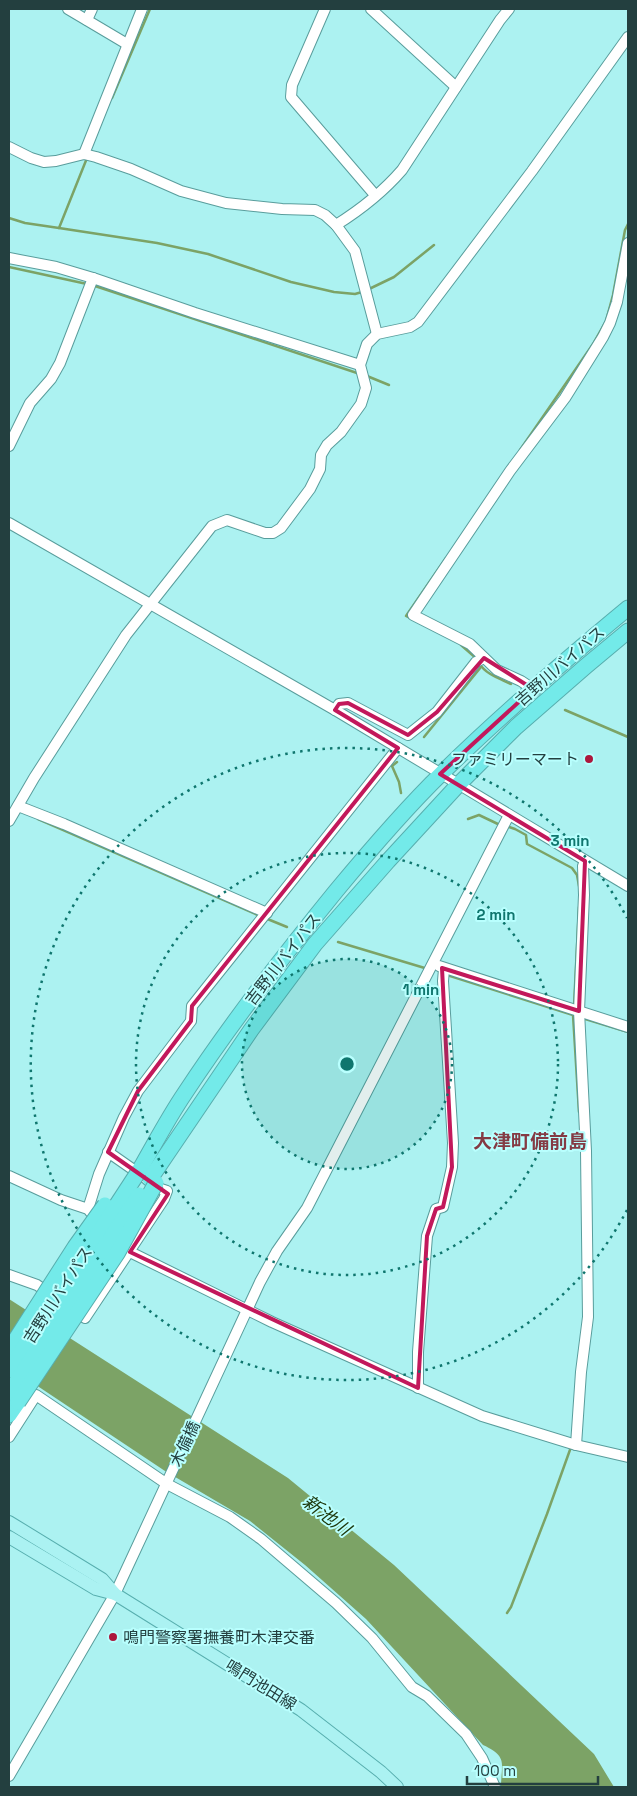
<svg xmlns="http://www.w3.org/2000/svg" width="637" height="1796" font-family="'Space Grotesk','Noto Sans JP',sans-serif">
  <rect width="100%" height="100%" fill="#acf2f1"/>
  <path fill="#7ca366" d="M9 1299 288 1478 394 1565 594 1754 614 1787H501C501 1764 509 1757 483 1745L366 1619 305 1565 250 1521 165 1471 9 1367Z"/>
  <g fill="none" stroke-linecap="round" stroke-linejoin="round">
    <g stroke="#7ca366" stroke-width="2.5">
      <path d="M112 98 150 9"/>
      <path d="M87 158 59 228 157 243 208 254 291 282 334 292 355 294 362 292"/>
      <path d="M9 218 25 223 59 228"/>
      <path d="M9 267 87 284"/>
      <path d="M92 285 360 374"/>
      <path d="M367 290 394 277 434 245"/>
      <path d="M367 376 389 385"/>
      <path d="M520 450 593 344 606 321 613 295 625 230 628 224"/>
      <path d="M412 619 406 616 446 558"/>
      <path d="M461 645 477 659"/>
      <path d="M480 664C485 674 501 679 511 684"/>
      <path d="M565 710 628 737"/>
      <path d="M424 737 481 667"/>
      <path d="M397 762 392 766 399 782 401 793"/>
      <path d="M38 819 260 916"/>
      <path d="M468 819 479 815 500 825"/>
      <path d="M506 826 515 829 526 835 527 844 572 868 577 875 579 886"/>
      <path d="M265 918 287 927"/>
      <path d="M338 942 428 969"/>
      <path d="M447 975 573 1015 579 1112"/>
      <path d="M574 1006 579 907"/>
      <path d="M582 1018 628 1032"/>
      <path d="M507 1613 511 1607 547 1514 571 1447"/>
    </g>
    <g stroke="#599d9c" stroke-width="12">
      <g id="minor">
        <path d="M68 9 127 44"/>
        <path d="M325 9 292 85 291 97 375 195"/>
        <path d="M371 9 456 87"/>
        <path d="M87 20 92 9"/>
        <path d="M9 147 31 158 44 162 56 161 84 154 96 157 131 169 181 191 226 203 282 209 315 210 325 215 336 225 355 251 377 334"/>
        <path d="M84 154 142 9"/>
        <path d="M336 225C360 210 383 192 402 170L500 20 509 9"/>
        <path d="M9 258 56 267 93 278 195 313 360 365"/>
        <path d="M9 446 30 403 51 379 60 363 93 278"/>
        <path d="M9 523 335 710 628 886"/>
        <path d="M533 689 521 681 497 670 470 644 413 615 510 471 565 398 603 337 610 323 617 302 628 243"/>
        <path d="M335 710 339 704 348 703 408 735 437 712 476 662 484 658"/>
        <path d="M18 806 64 824 267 913"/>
        <path d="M9 821 34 778 126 635 212 526 227 520 265 533H273L281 528 310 489 320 469 321 455 327 445 341 432 361 404 366 388 360 365 367 344 377 334 410 327 418 322 532 171 628 37"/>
        <path d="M439 966 628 1027"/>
        <path d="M9 1176 61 1200 88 1209 99 1223"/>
        <path d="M88 1209 99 1174 124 1117 138 1091 191 1021 192 1006 398 748"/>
        <path d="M118 1243 130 1252 272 1322 482 1416 576 1445 628 1457"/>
        <path d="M9 1275 37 1285 50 1294"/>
        <path d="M72 1309 85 1318 164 1199 167 1191 161 1189 108 1152"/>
        <path d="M418 1388V1352L427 1236 436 1209 443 1207 452 1167 453 1143 443 981 444 969"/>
        <path d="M9 1437 36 1395 167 1484 230 1517 261 1539 336 1603 372 1638 412 1687 427 1696 466 1734 482 1758 495 1787"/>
        <path d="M576 1445 581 1372 588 1317 586 1151 579 1011 584 895 583 866 585 861"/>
        <path d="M9 1776 115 1594 260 1282 277 1251 307 1208 509 815"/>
      </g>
    </g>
    <g stroke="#57aeae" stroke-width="14">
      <g id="major">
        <path d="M9 1522 102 1579 115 1594 301 1710 381 1772 397 1787"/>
        <path d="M9 1537 96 1589 115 1594"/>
      </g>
    </g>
    <g stroke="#57aeae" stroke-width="17">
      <g id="highway">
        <path d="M139 1171C154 1145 168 1118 185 1093 231 1023 283 956 336 891 370 850 404 810 442 773 501 715 564 661 628 608"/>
        <path d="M150 1179 251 1030 315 944 388 861 458 785 516 727 586 666 628 631"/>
        <path d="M9 1415 18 1402"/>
      </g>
    </g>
    <use href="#minor" stroke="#fff" stroke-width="10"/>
    <use href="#major" stroke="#abf2f2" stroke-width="12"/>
    <use href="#highway" stroke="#73eae9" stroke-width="15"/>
    <g stroke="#57aeae" stroke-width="17" stroke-linecap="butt">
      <g id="highway-bridge">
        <path d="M9 1350 75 1247 105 1205"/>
        <path d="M9 1370 139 1171"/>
        <path d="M9 1393 139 1195"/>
        <path d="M18 1402 118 1252 156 1183"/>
      </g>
    </g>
    <use href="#highway-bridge" stroke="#73eae9" stroke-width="15"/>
  </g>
  <path fill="none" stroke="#c2185b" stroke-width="4" stroke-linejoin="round" d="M484 658 533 689 440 774 585 861 579 1011 442 968 452 1167 443 1207 436 1209 427 1236 418 1388 130 1252 168 1194 108 1152 138 1091 191 1021 192 1006 398 748 335 710 339 704 348 703 408 735 437 712Z"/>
  <circle cx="347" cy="1064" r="105" fill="#0f766e" fill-opacity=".12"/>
  <g fill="none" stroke="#0f766e" stroke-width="2.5" stroke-dasharray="2.5 5">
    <circle cx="347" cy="1064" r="105"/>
    <circle cx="347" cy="1064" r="211"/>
    <path d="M627 1210A316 316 0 1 1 627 918"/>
  </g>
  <g fill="#ac173c" stroke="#b9fffe" stroke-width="2">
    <circle cx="589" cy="759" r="5"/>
    <circle cx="113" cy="1637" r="5"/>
  </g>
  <g text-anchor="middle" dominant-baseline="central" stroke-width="4" stroke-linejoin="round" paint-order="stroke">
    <g font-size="16" fill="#233f3f" stroke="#b9fffe">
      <text transform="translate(560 666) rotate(-41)">吉野川バイパス</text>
      <text transform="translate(283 959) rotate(-52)">吉野川バイパス</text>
      <text transform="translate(58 1295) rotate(-57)">吉野川バイパス</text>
      <text transform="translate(185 1444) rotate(-65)">木備橋</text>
      <text transform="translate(261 1685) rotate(32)">鳴門池田線</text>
    </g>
    <g font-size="16" fill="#233f3f" stroke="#b9fffe" text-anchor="end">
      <text x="579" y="759">ファミリーマート</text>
      <text x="123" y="1637" text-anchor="start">鳴門警察署撫養町木津交番</text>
    </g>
    <g font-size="18" font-style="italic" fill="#1c360a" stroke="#b9fffe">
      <text transform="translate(327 1515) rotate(37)">新池川</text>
    </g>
    <g font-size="19" font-weight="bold" fill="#843b44" stroke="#b9fffe">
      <text x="530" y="1141">大津町備前島</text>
    </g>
  </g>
  <circle cx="347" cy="1064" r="8" fill="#0f766e" stroke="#b9fffe" stroke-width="2.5"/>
  <g font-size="15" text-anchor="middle" font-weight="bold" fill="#0f766e" stroke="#b9fffe" stroke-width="4" stroke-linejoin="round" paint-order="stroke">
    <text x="570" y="846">3 min</text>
    <text x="496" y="920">2 min</text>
    <text x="421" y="995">1 min</text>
  </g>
  <rect width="637" height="1796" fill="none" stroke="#233f3f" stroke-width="20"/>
  <path d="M467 1776v8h131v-8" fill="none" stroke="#233f3f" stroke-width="2.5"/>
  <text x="474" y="1776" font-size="15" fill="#233f3f" stroke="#b9fffe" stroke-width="4" paint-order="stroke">100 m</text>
</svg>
